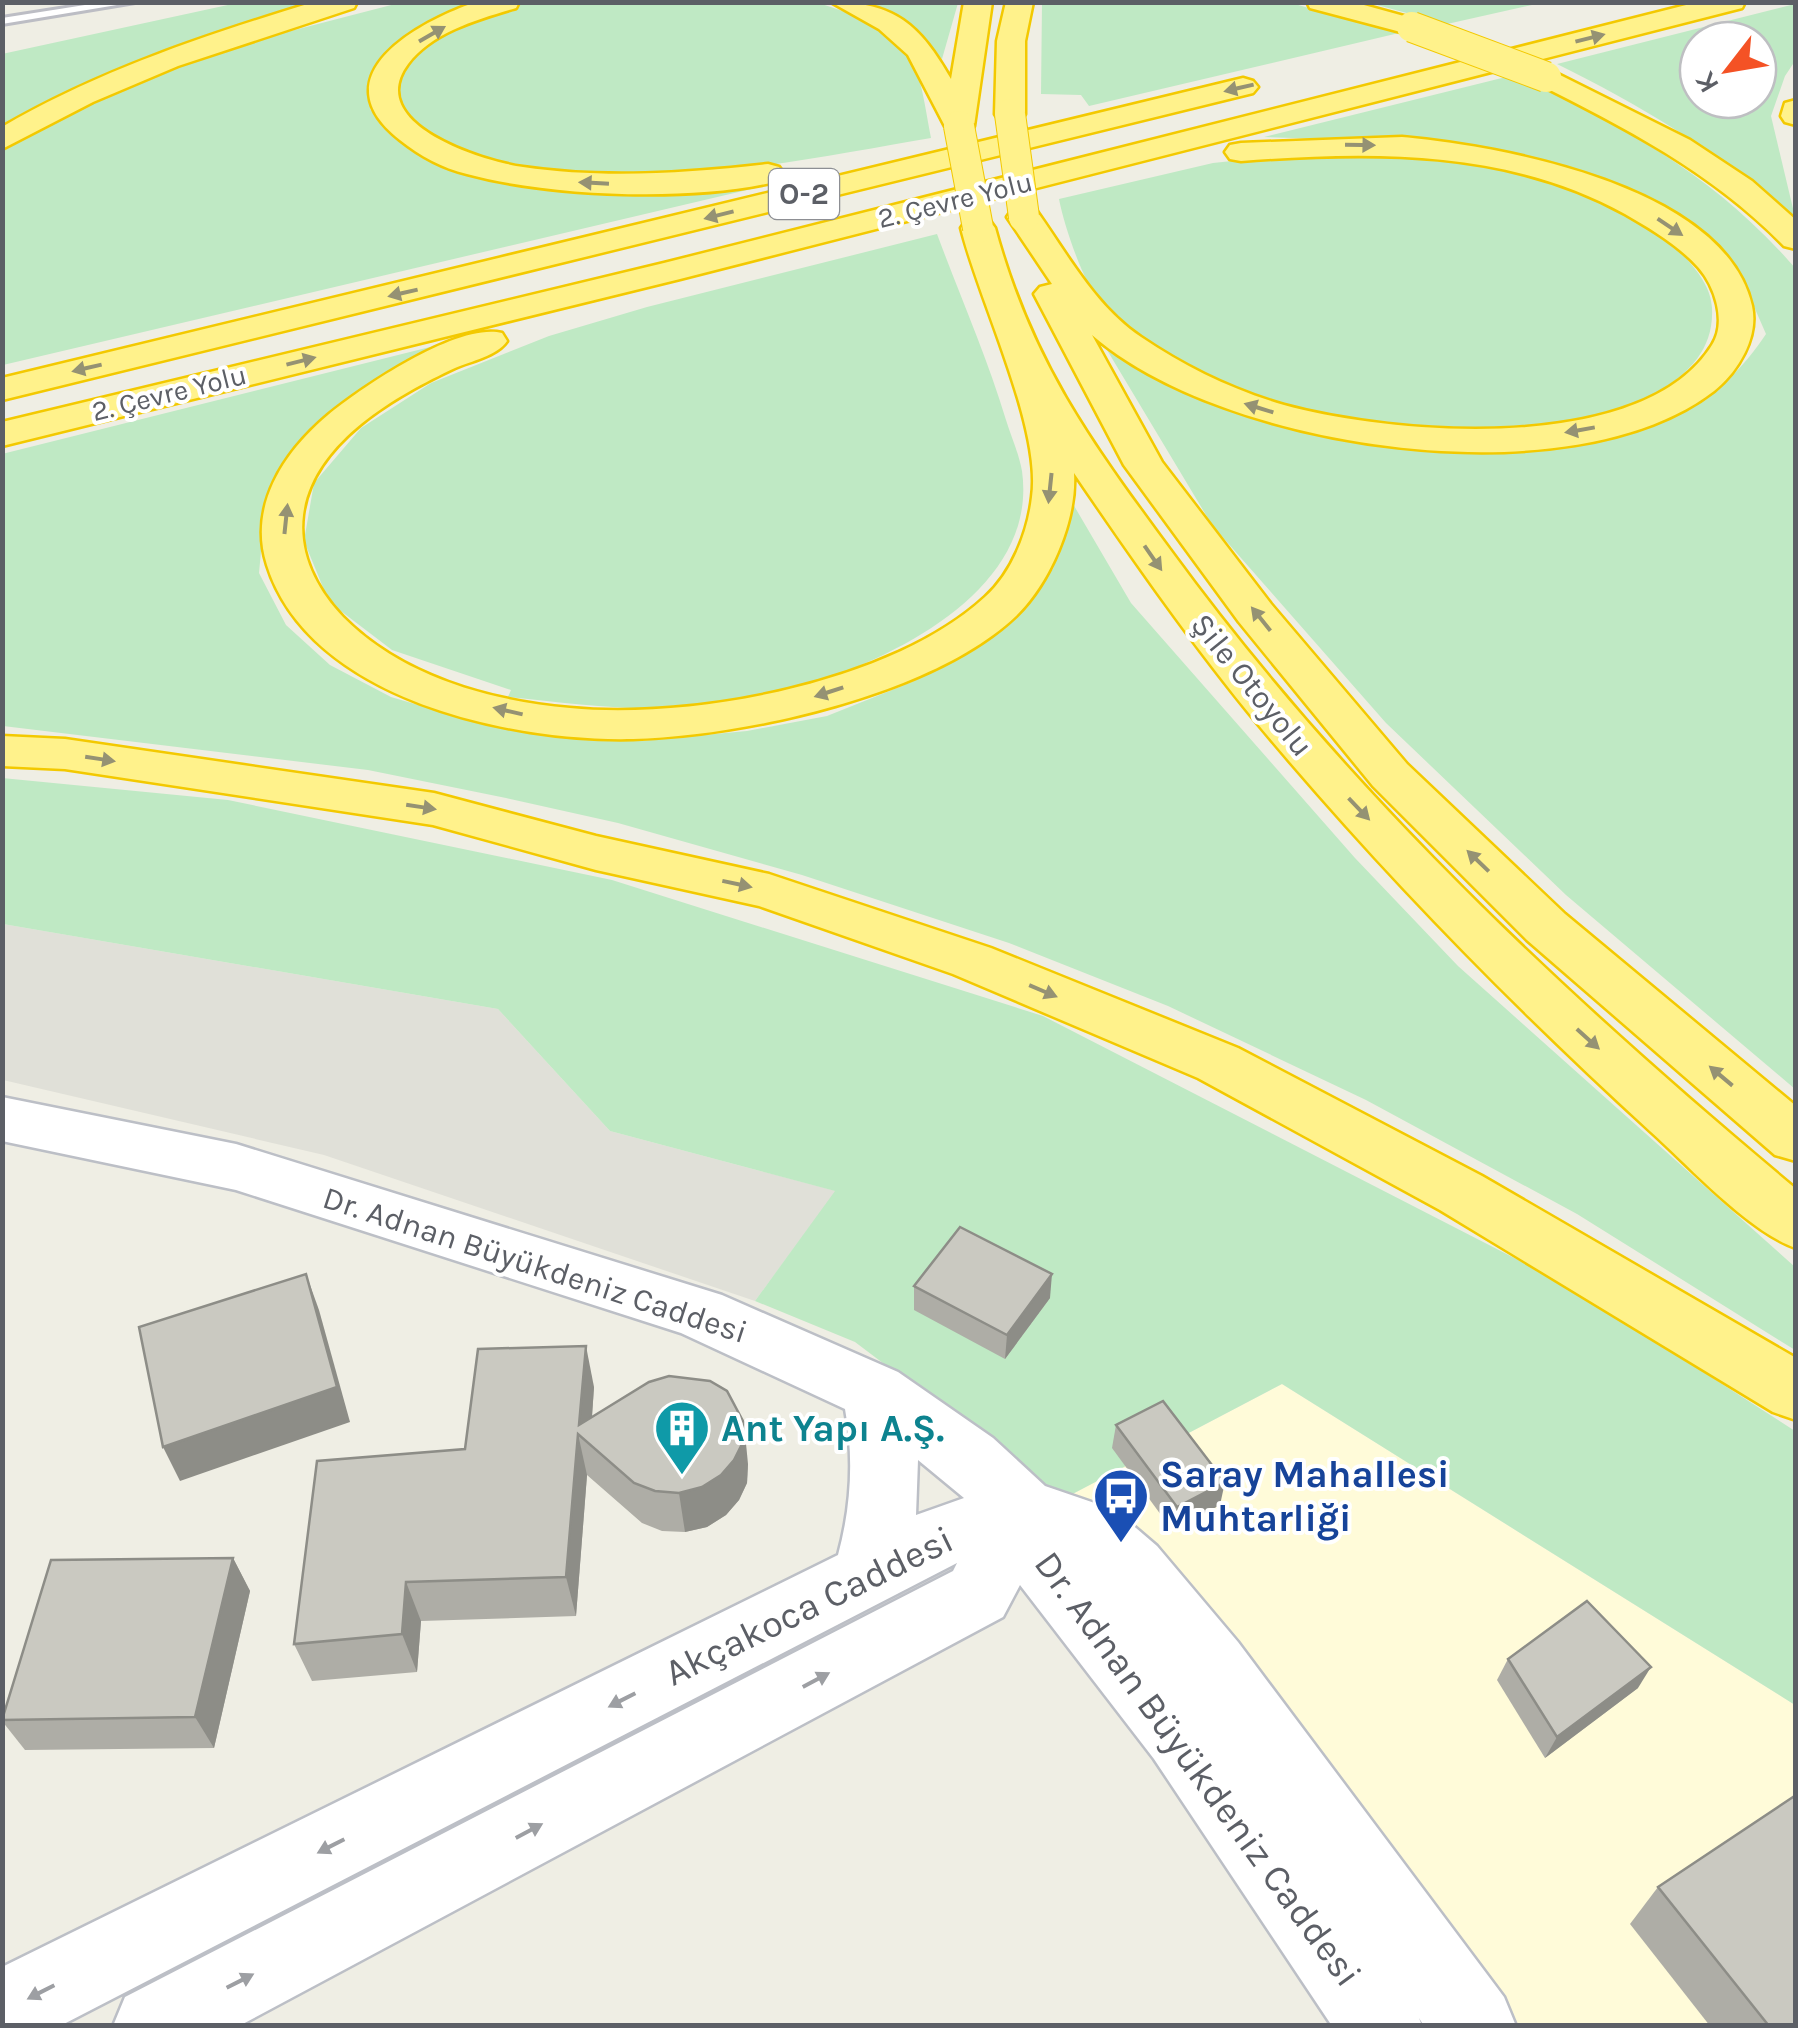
<svg xmlns="http://www.w3.org/2000/svg" width="1798" height="2028" font-family="Karla,sans-serif">
  <rect width="100%" height="100%" fill="#efeee4"/>
  <path fill="#fffbd9" d="M1282 1384 1795 1705V2025H1484L1063 1499Z"/>
  <path fill="#e0e0d8" d="M3 924 498 1009 610 1131 836 1191 755 1301 324 1155 3 1080Z"/>
  <g fill="#bfe9c4" fill-rule="evenodd">
    <path d="M485 2 454 12 406 36 376 63 369 86 370 109 393 135 424 156 483 176 781 182 3 365 2 151 98 100 206 53 399 3Z"/>
    <path d="M528 2 818 3C852 12 907 38 918 75 924 95 927 118 931 138 790 162 584 207 449 147 428 138 413 118 398 102L400 71C437 34 476 13 528 2Z"/>
    <path d="M237 3H308L89 81 3 124 2 54Z"/>
    <path d="M867 3H958L942 59 912 26Z"/>
    <path d="M1042 3H1291L1399 33 1089 106 1081 95 1041 94Z"/>
    <path d="M1370 3H1541L1447 24Z"/>
    <path d="M1795 4V61L1785 76 1771 116 1795 217C1719 153 1646 108 1557 64ZM1698 40H1758V100H1698Z"/>
    <path d="M1514 75C1625 127 1714 174 1796 269L1795 1089 1566 895 1386 723 1212 525 1107 350C1177 386 1246 420 1325 437 1416 456 1593 453 1678 415 1713 399 1745 366 1766 334L1745 286 1712 245 1644 201 1414 142 1264 137Z"/>
    <path d="M1309 153C1425 156 1601 161 1684 256 1698 271 1711 288 1712 308 1714 347 1691 372 1659 391 1626 411 1589 417 1551 423 1410 445 1202 415 1101 303 1083 283 1064 225 1059 199L1213 163Z"/>
    <path d="M937 234C960 296 987 357 1006 420 1011 436 1019 454 1022 471 1040 600 867 672 766 697 742 703 715 704 690 707 630 712 568 703 508 697L511 690 392 650 329 602 304 541 314 483 361 428 431 383 549 336 647 307Z"/>
    <path d="M466 338 311 432 265 508 259 573 286 625 330 665 391 697 466 719 548 735 639 741 747 731 827 716 912 682 964 651 1022 607 1053 569 1073 504 1131 603 1355 858 1458 966 1795 1267V1350L1577 1214 1366 1100 1168 1006 1009 943 802 875 618 823 506 798 368 770 3 726 2 454Z"/>
    <path d="M2 778 228 800 612 880 1043 1016 1571 1287 1795 1431V1705L1282 1384 1063 1499 855 1342 755 1301 835 1191 610 1131 498 1009 3 924Z"/>
  </g>
  <g fill="none" stroke-linecap="round" stroke-linejoin="round">
    <g stroke="#bcbdc4" stroke-width="6">
      <path id="lane" d="M104 2H135L2 24V18Z"/>
    </g>
    <g stroke="#bcbfc6" stroke-width="5">
      <path id="secondary" d="M2 1097 236 1144 722 1295 898 1372 993 1438 1045 1486 1115 1510 1157 1546 1238 1642 1504 1997 1516 2026H1424L1419 2018 1422 2026H1332L1154 1759 1020 1585 1003 1617 239 2026H113L125 1997 953 1571 957 1563 60 2026H2V1967L838 1555C851 1507 854 1458 845 1409L681 1333 236 1190 2 1141ZM918 1460 964 1498 916 1515Z"/>
    </g>
    <g stroke="#f3c900" stroke-width="5">
      <g id="highway">
        <path d="M314 2H357L354 8 178 66 93 102 2 149V127C100 70 206 35 314 2Z"/>
        <path d="M476 2H519L516 8C479 19 432 32 408 64 363 124 482 161 523 167 604 179 687 173 768 164L779 167 784 174 779 181C694 202 552 197 467 174 442 168 420 156 400 140 318 76 418 22 476 2Z"/>
        <path d="M831 2C895 2 920 25 951 79L964 2H992L974 126 970 132H948L908 55 879 29Z"/>
        <path d="M1006 2H1033L1025 41V114L1021 120H999L995 114 997 41Z"/>
        <path d="M1307 2H1353L1422 21 1426 27 1412 35 1310 8Z"/>
        <path d="M1698 2H1745L1742 8 680 279 2 446V422L664 263Z"/>
        <path d="M1546 68 1690 140 1752 181 1796 220V249L1784 246C1713 173 1626 128 1536 83L1531 77 1536 71Z"/>
        <path d="M1243 78 1253 81 1258 87 1253 93 2 400V378Z"/>
        <path d="M1796 100V125L1785 122 1781 116 1785 103Z"/>
        <path d="M1402 137C1502 146 1725 186 1752 306 1759 337 1738 372 1714 391 1571 502 1222 449 1092 335L1162 462 1271 604 1407 764 1565 914 1796 1106V1161L1775 1155 1527 940 1373 786 1239 622 1124 465 1034 294 1040 287 1052 284 1007 217 1012 210H1036C1068 255 1095 306 1141 337 1185 367 1233 390 1284 405 1394 435 1643 456 1712 345 1727 322 1715 286 1698 267 1678 245 1651 229 1625 214 1508 149 1371 151 1241 161L1230 159 1225 152 1230 145 1241 143Z"/>
        <path d="M978 218 990 221 995 228C1032 363 1090 441 1171 551 1348 793 1566 997 1796 1189V1248C1750 1233 1687 1164 1650 1131 1510 1003 1378 868 1257 723 1191 643 1132 558 1074 473 1077 520 1050 583 1016 616 933 695 745 736 633 739 511 742 309 699 267 565 248 506 284 452 328 415 362 387 458 322 502 333L507 341C497 356 471 361 455 368 395 396 312 443 303 515 298 554 317 590 343 617 401 676 490 701 570 708 692 720 892 683 985 597 1012 573 1028 532 1032 497 1042 428 979 301 961 228L966 221Z"/>
        <path d="M2 736 65 739 434 793 596 836 769 874 991 948 1238 1048 1482 1176 1796 1358V1420L1773 1412 1440 1210 1198 1078 953 974 759 906 596 870 433 825 65 769 2 766Z"/>
      </g>
    </g>
    <use href="#lane" fill="#fff" fill-rule="evenodd"/>
    <use href="#secondary" fill="#fff" fill-rule="evenodd"/>
    <use href="#highway" fill="#fff28b" fill-rule="evenodd"/>
    <g stroke="#f3c900" stroke-width="32" stroke-linecap="butt">
      <g id="highway-bridge">
        <path d="M1412 27 1546 77"/>
        <path d="M1010 114 1024 217"/>
        <path d="M959 126 978 228"/>
      </g>
    </g>
    <use href="#highway-bridge" stroke="#fff28b" stroke-width="30"/>
  </g>
  <g fill="#aeada6">
    <path d="M914 1286 1050 1298 1005 1359 914 1310Z"/>
    <path d="M594 1387 592 1417 748 1464 747 1483 739 1500 726 1515 707 1527 685 1532 662 1531 642 1523 587 1475 576 1616 421 1621 417 1672 312 1681 294 1644 465 1449Z"/>
    <path d="M1116 1425 1220 1505 1172 1530 1112 1448Z"/>
    <path d="M233 1558 250 1591 214 1748 25 1750 2 1721V1716Z"/>
    <path d="M1508 1659 1638 1688 1545 1758 1497 1680Z"/>
    <path d="M1658 1887 1796 2026H1710L1630 1924Z"/>
  </g>
  <g fill="#8d8d87">
    <path d="M306 1274 319 1310 350 1422 180 1481 163 1447Z"/>
    <path d="M1052 1274 1050 1298 1005 1359 1007 1335Z"/>
    <path d="M586 1346 594 1387 590 1444 579 1425Z"/>
    <path d="M744 1423 748 1464 747 1483 739 1500 726 1515 707 1527 685 1532 679 1493Z"/>
    <path d="M578 1434 587 1475 576 1616 566 1577Z"/>
    <path d="M1225 1482 1220 1505 1172 1530 1177 1507Z"/>
    <path d="M233 1558 250 1591 214 1748 195 1717Z"/>
    <path d="M406 1582 421 1621 417 1672 402 1634Z"/>
    <path d="M1651 1667 1638 1688 1545 1758 1557 1737Z"/>
  </g>
  <g fill="#cac9c1" stroke="#8d8d87" stroke-width="2.5">
    <path d="M960 1227 1052 1274 1007 1335 914 1286Z"/>
    <path d="M306 1274 337 1387 163 1447 139 1327Z"/>
    <path d="M586 1346 579 1425 649 1382 669 1376 710 1381 727 1391 744 1423 743 1442 734 1460 721 1475 702 1487 679 1493 655 1491 634 1483 578 1434 566 1577 406 1582 402 1634 294 1644 317 1461 465 1449 478 1349Z"/>
    <path d="M1163 1401 1225 1482 1177 1507 1116 1425Z"/>
    <path d="M233 1558 195 1717 2 1720 51 1560Z"/>
    <path d="M1587 1601 1651 1667 1557 1737 1508 1659Z"/>
    <path d="M1796 1795V2026H1769L1658 1887Z"/>
  </g>
  <defs><path id="oneway-solid" d="M-6-.8H1V-3.2L6.5 0L1 3.2V.8H-6Z" transform="scale(2.5)"/></defs>
  <g fill="#959273">
    <use href="#oneway-solid" transform="translate(432 34) rotate(-30)"/>
    <use href="#oneway-solid" transform="translate(1590 38) rotate(-14)"/>
    <use href="#oneway-solid" transform="translate(1239 88) rotate(167)"/>
    <use href="#oneway-solid" transform="translate(1360 145) rotate(1)"/>
    <use href="#oneway-solid" transform="translate(594 183) rotate(-177)"/>
    <use href="#oneway-solid" transform="translate(719 215) rotate(166)"/>
    <use href="#oneway-solid" transform="translate(1670 227) rotate(34)"/>
    <use href="#oneway-solid" transform="translate(403 293) rotate(167)"/>
    <use href="#oneway-solid" transform="translate(301 361) rotate(-14)"/>
    <use href="#oneway-solid" transform="translate(87 368) rotate(167)"/>
    <use href="#oneway-solid" transform="translate(1259 408) rotate(-163)"/>
    <use href="#oneway-solid" transform="translate(1580 430) rotate(170)"/>
    <use href="#oneway-solid" transform="translate(1050 488) rotate(96)"/>
    <use href="#oneway-solid" transform="translate(286 519) rotate(-84)"/>
    <use href="#oneway-solid" transform="translate(1153 558) rotate(55)"/>
    <use href="#oneway-solid" transform="translate(1261 619) rotate(-129)"/>
    <use href="#oneway-solid" transform="translate(829 692) rotate(162)"/>
    <use href="#oneway-solid" transform="translate(508 711) rotate(-167)"/>
    <use href="#oneway-solid" transform="translate(100 759) rotate(9)"/>
    <use href="#oneway-solid" transform="translate(421 807) rotate(9)"/>
    <use href="#oneway-solid" transform="translate(1359 809) rotate(46)"/>
    <use href="#oneway-solid" transform="translate(1478 861) rotate(-136)"/>
    <use href="#oneway-solid" transform="translate(737 884) rotate(12)"/>
    <use href="#oneway-solid" transform="translate(1043 991) rotate(23)"/>
    <use href="#oneway-solid" transform="translate(1588 1039) rotate(42)"/>
    <use href="#oneway-solid" transform="translate(1721 1076) rotate(-140)"/>
  </g>
  <g fill="#9d9fa3">
    <use href="#oneway-solid" transform="translate(816 1680) rotate(-28)"/>
    <use href="#oneway-solid" transform="translate(622 1700) rotate(153)"/>
    <use href="#oneway-solid" transform="translate(529 1831) rotate(-28)"/>
    <use href="#oneway-solid" transform="translate(331 1846) rotate(153)"/>
    <use href="#oneway-solid" transform="translate(240 1981) rotate(-27)"/>
    <use href="#oneway-solid" transform="translate(41 1992) rotate(153)"/>
  </g>
  <defs>
    <g id="building-pin" transform="scale(2.875)"><path d="M0 17L-7.5 6A9.5 9.5 0 1 1 7.5 6Z" fill="#0f9aa8" stroke="#fff"/><path d="M-4-6H4V6H1V3H-1V6H-4ZM-2.5-4.3h1.7v1.8h-1.7ZM.8-4.3h1.7v1.8H.8ZM-2.5-1h1.7V.8h-1.7ZM.8-1h1.7V.8H.8Z" fill="#fff"/></g>
    <g id="bus-pin" transform="scale(2.875)"><path d="M0 17L-7.5 6A9.5 9.5 0 1 1 7.5 6Z" fill="#1a4fb4" stroke="#fff"/><path d="M-5-6H5V4H4V6H2V4H-2V6H-4V4H-5ZM-3.5-4V0h7V-4ZM-3.5 1.2v1.5H-2V1.2ZM2 1.2v1.5H3.5V1.2Z" fill="#fff"/></g>
  </defs>
  <g fill-rule="evenodd">
    <use href="#building-pin" x="682" y="1428"/>
    <use href="#bus-pin" x="1121" y="1496"/>
  </g>
  <g text-anchor="middle" dominant-baseline="central" stroke-width="8" stroke-linejoin="round" paint-order="stroke">
    <g font-size="28" fill="#5c5f66" stroke="#fff">
      <text transform="translate(955 200) rotate(-14)">2. Çevre Yolu</text>
      <text transform="translate(169 393) rotate(-14)">2. Çevre Yolu</text>
    </g>
    <rect fill="#fff" stroke="#8d8f94" stroke-width="2.5" x="769" y="169" width="70" height="50" rx="8"/>
    <g font-size="30" font-weight="bold" fill="#5c5f66">
      <text x="804" y="194">O-2</text>
    </g>
    <g font-size="32" fill="#5c5f66" stroke="#fff">
      <text transform="translate(1252 685) rotate(51)">Şile Otoyolu</text>
      <text transform="translate(535 1265) rotate(18)">Dr. Adnan Büyükdeniz Caddesi</text>
    </g>
    <g font-size="38" font-weight="bold" fill="#0d838f" stroke="#fff" text-anchor="start">
      <text x="721" y="1428">Ant Yapı A.Ş.</text>
    </g>
    <g font-size="38" font-weight="bold" fill="#164399" stroke="#fff" text-anchor="start">
      <text x="1160" y="1474">Saray Mahallesi<tspan x="1160" dy="44">Muhtarliği</tspan></text>
    </g>
    <g font-size="38" fill="#5c5f66" stroke="#fff">
      <text transform="translate(809 1606) rotate(-26)">Akçakoca Caddesi</text>
      <text transform="translate(1198 1769) rotate(54)">Dr. Adnan Büyükdeniz Caddesi</text>
    </g>
  </g>
  <rect width="1798" height="2028" fill="none" stroke="#5c5f66" stroke-width="10"/>
  <g transform="translate(1728 70) rotate(239)"><circle r="48" fill="#ffffff" stroke="#bebfc2" stroke-width="2.5"/>
  <path d="M0-8L18 38L0 25L-18 38Z" fill="#f45225"/>
  <text y="-15" font-size="28" font-weight="bold" text-anchor="middle" fill="#5c5f66">K</text>
  </g>
</svg>
